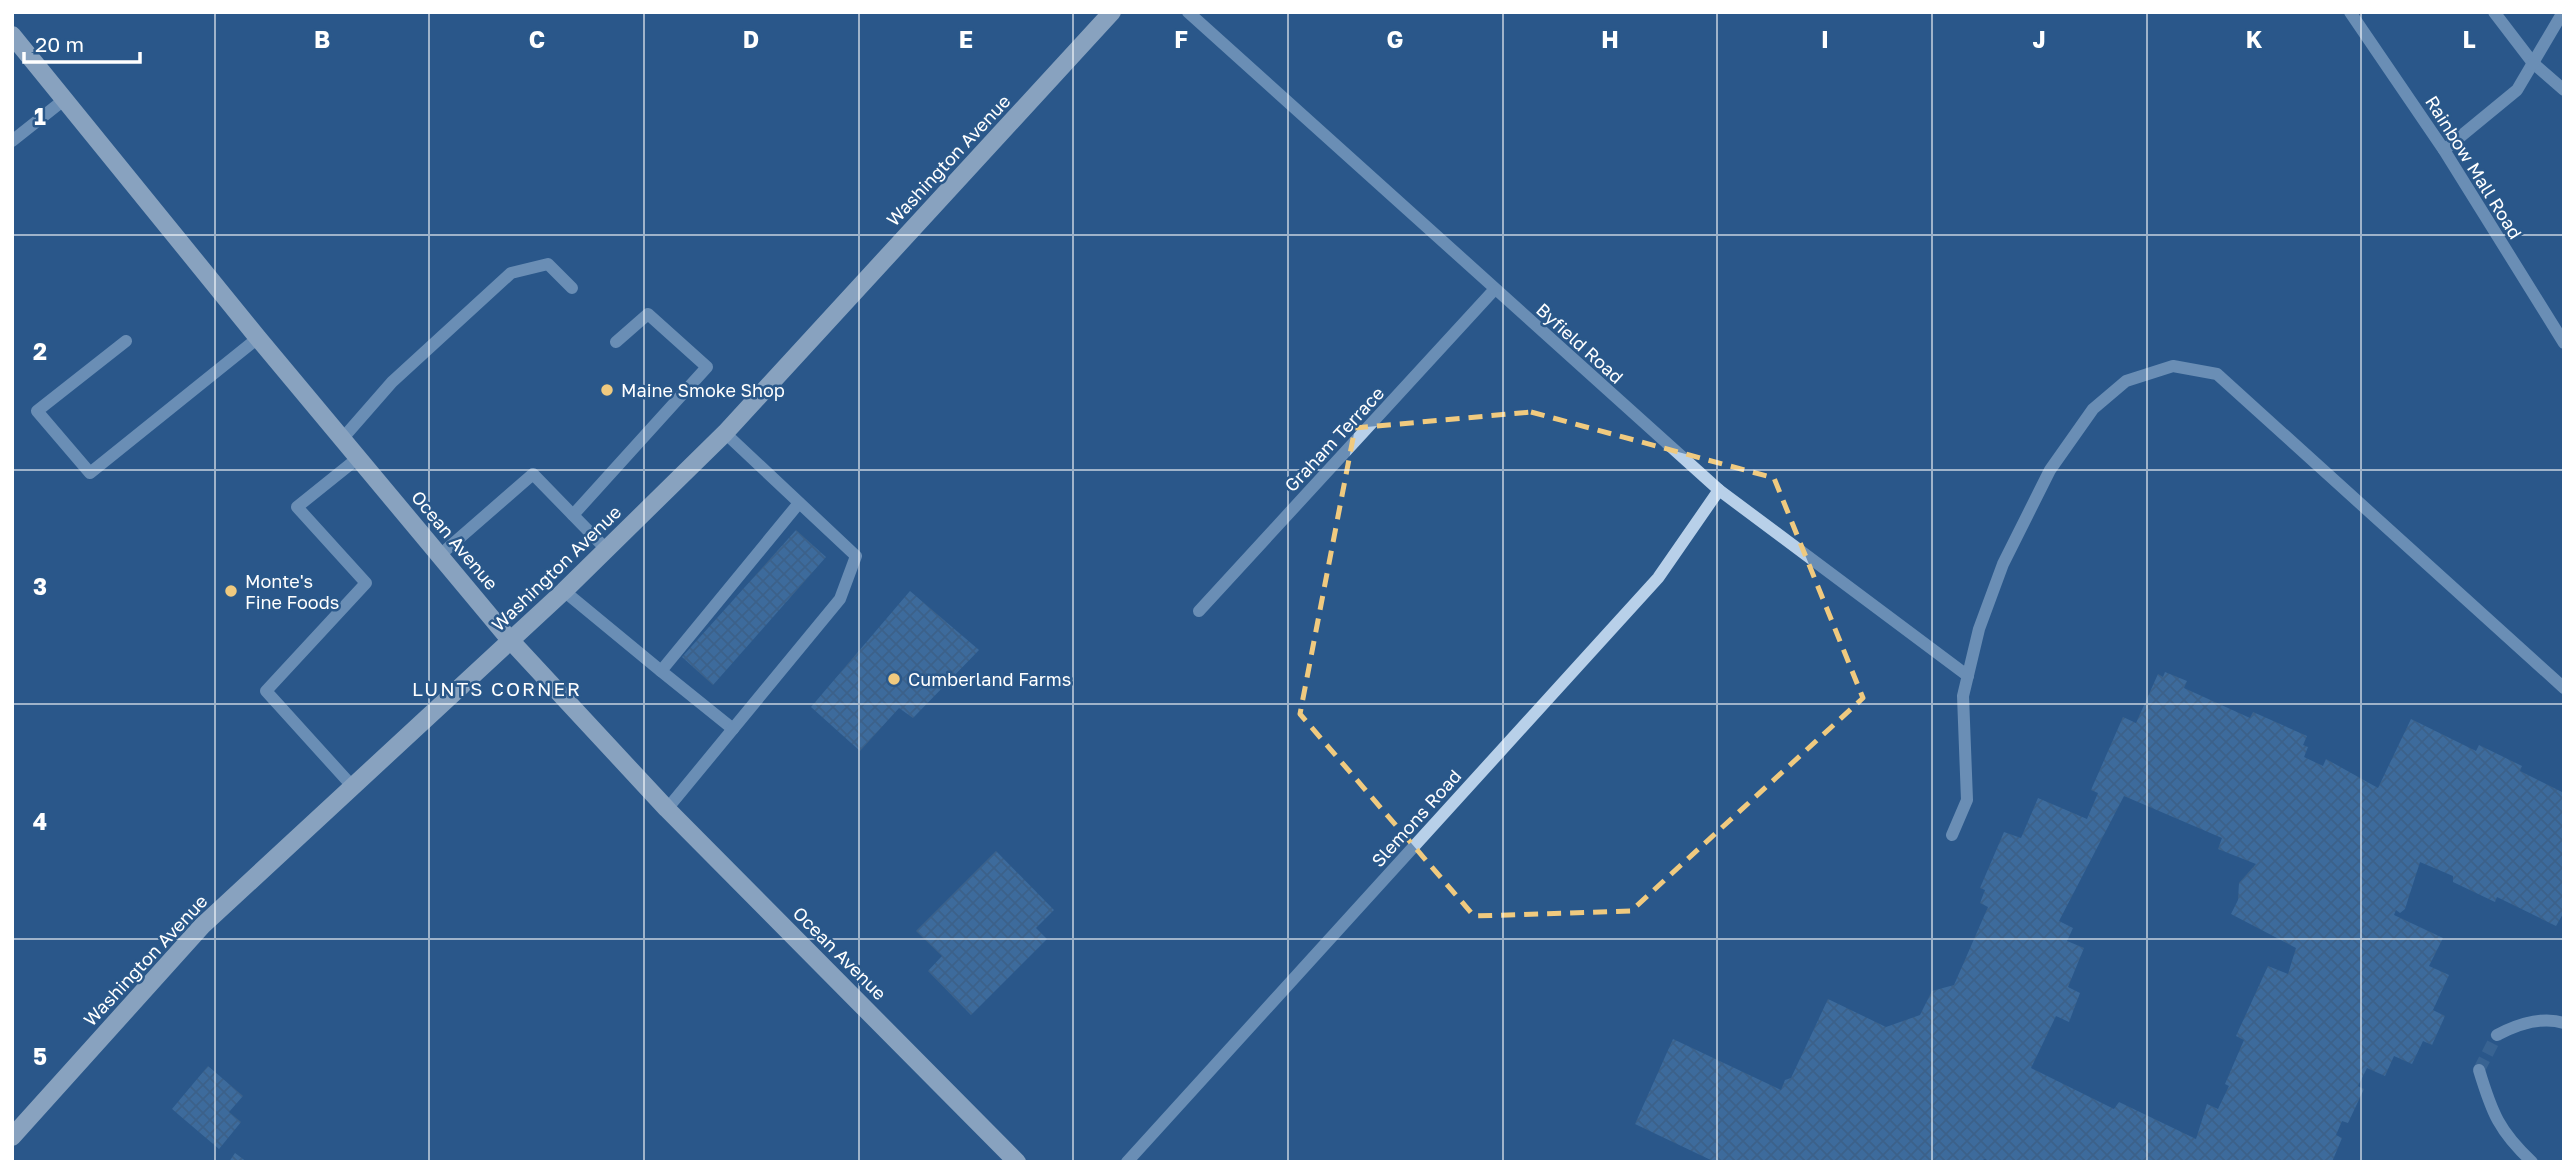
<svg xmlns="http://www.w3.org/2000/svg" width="2576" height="1174" font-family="'Golos Text',sans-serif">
  <defs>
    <pattern id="building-cross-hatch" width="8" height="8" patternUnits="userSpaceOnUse" patternTransform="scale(1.75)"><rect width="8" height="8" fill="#5683b2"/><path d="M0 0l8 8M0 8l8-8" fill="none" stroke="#526d89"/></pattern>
  </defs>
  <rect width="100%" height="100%" fill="#2a588a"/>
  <g fill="url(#building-cross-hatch)" fill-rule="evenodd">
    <path d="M796 530 826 557 713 685 682 657Z"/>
    <path d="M910 591 979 650 913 718 899 708 860 751 811 707Z"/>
    <path d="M2165 672 2187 681 2184 688 2250 718 2253 712 2307 736 2303 745 2308 747 2304 757 2323 766 2326 759 2378 788 2411 719 2476 751 2479 745 2522 766 2520 771 2564 793V912L2556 926 2497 897 2495 902 2453 882V876L2420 862 2405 909 2400 913 2396 910 2394 915 2443 938 2429 966 2449 975 2433 1010 2445 1016 2432 1045 2423 1041 2412 1064 2394 1056 2385 1076 2367 1068 2358 1086 2364 1089 2348 1123 2342 1121 2336 1135 2342 1138 2332 1162H1990L1985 1159 1978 1162H1715L1635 1124 1673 1039 1781 1090 1785 1080 1791 1078 1828 999 1886 1027 1920 1015 1932 991 1954 985 1988 907 1980 903 1985 890 1980 888 2004 832 2021 838 2038 798 2087 819 2098 793 2091 790 2123 717 2136 723 2158 674 2163 677ZM2124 796 2222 838 2218 849 2256 864 2239 883 2238 900 2231 914 2296 948 2288 974 2268 966 2236 1036 2244 1040 2225 1084 2229 1086 2218 1109 2207 1104 2196 1139 2119 1102 2114 1109 2031 1068 2056 1016 2069 1022 2080 993 2068 987 2084 948 2067 941 2073 928 2059 921Z"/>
    <path d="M996 851 1054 910 1036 928 1047 939 971 1015 928 971 942 956 916 931Z"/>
    <path d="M208 1066 243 1096 229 1112 241 1122 219 1149 172 1109Z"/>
    <path d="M235 1153 247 1162H229Z"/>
  </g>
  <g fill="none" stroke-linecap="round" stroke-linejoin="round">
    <path stroke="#4a719c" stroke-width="12" stroke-dasharray="12 6" stroke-linecap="butt" d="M2479 1070 2497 1035"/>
    <g stroke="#b8d0e9" stroke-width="12">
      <path d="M1188 12 1719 490 1968 676"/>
      <path d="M2350 12 2444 150 2564 343"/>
      <path d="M2494 12 2533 63 2564 90"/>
      <path d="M12 141 65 99"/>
      <path d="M2444 150 2517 90 2563 12"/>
      <path d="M126 341 37 411 90 473 258 338"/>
      <path d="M343 438 392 382 511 273 548 264 572 288"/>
      <path d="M573 515 707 367 648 314 616 342"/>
      <path d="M440 555 533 474 606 549"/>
      <path d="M564 591 661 671"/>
      <path d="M1199 611 1494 290"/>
      <path d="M733 729 661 671 799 503"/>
      <path d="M353 787 266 691 366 583 297 507 358 458"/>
      <path d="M667 809 840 599 856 556 725 433"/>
      <path d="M1952 835 1967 800 1963 696 1979 629 2003 564 2050 470 2093 409 2126 381 2173 366 2217 374 2564 688"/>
      <path d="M2497 1035C2516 1025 2542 1016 2564 1023"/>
      <path d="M2479 1070C2492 1113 2499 1131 2532 1162"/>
      <path d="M1127 1162 1658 578 1719 490"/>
    </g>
    <g stroke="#fafcfe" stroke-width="18">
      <path d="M12 35 258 338 510 640 667 809 1017 1162"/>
      <path d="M12 1137 202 926 564 591 725 433 1112 12"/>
    </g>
  </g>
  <path d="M0 0H2576V1174H0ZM1531 412 1774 478 1863 698 1631 911 1474 916 1300 714 1355 428Z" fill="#2a588a" fill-opacity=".55" fill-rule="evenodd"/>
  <path fill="none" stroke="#f0ca7f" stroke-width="5" stroke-dasharray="14 9" stroke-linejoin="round" d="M1531 412 1774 478 1863 698 1631 911 1474 916 1300 714 1355 428Z"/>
  <path fill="none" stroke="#fff" stroke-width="2" stroke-opacity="0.55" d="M215 12V1162M429 12V1162M644 12V1162M859 12V1162M1073 12V1162M1288 12V1162M1503 12V1162M1717 12V1162M1932 12V1162M2147 12V1162M2361 12V1162M12 235H2564M12 470H2564M12 704H2564M12 939H2564"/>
  <g fill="#f0ca7f" stroke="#2a588a" stroke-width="2.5">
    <circle cx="607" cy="390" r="7"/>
    <circle cx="231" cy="591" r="7"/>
    <circle cx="894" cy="679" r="7"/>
  </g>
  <g text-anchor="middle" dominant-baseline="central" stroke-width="5" stroke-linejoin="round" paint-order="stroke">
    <g font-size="18" fill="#fff" stroke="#2a588a">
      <text transform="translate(948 160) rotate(-47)">Washington Avenue</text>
      <text transform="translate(2474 167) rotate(58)">Rainbow Mall Road</text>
      <text transform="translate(1580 343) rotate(42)">Byfield Road</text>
      <text transform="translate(1334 439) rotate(-47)">Graham Terrace</text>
      <text transform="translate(455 540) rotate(50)">Ocean Avenue</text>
      <text transform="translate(556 568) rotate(-44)">Washington Avenue</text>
      <text transform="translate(1416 818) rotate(-48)">Slemons Road</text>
      <text transform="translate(840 953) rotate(45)">Ocean Avenue</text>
      <text transform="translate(145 960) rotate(-47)">Washington Avenue</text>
    </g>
    <g font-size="18" fill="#fff" stroke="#2a588a" text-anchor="start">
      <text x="621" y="390">Maine Smoke Shop</text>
      <text x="245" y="581">Monte's<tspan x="245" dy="21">Fine Foods</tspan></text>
      <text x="908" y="679">Cumberland Farms</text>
    </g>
    <g font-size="19" letter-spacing="2" fill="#fff" stroke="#2a588a">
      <text x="497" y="688">LUNTS CORNER</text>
    </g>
  </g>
  <g font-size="23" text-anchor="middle" font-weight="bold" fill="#fff" stroke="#2a588a" stroke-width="5" stroke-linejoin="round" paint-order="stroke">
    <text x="322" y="48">B</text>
    <text x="537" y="48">C</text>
    <text x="751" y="48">D</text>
    <text x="966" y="48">E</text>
    <text x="1181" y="48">F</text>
    <text x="1395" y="48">G</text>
    <text x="1610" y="48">H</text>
    <text x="1825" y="48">I</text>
    <text x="2039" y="48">J</text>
    <text x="2254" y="48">K</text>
    <text x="2469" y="48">L</text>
    <text x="40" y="125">1</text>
    <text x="40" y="360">2</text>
    <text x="40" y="595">3</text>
    <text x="40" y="830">4</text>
    <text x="40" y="1065">5</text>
  </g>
  <rect width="2576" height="1174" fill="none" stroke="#ffffff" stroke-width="28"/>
  <path d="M24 52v10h116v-10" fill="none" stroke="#ffffff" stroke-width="3.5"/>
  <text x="35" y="52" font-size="21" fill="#ffffff" stroke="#2a588a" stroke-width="5" paint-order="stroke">20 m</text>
</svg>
